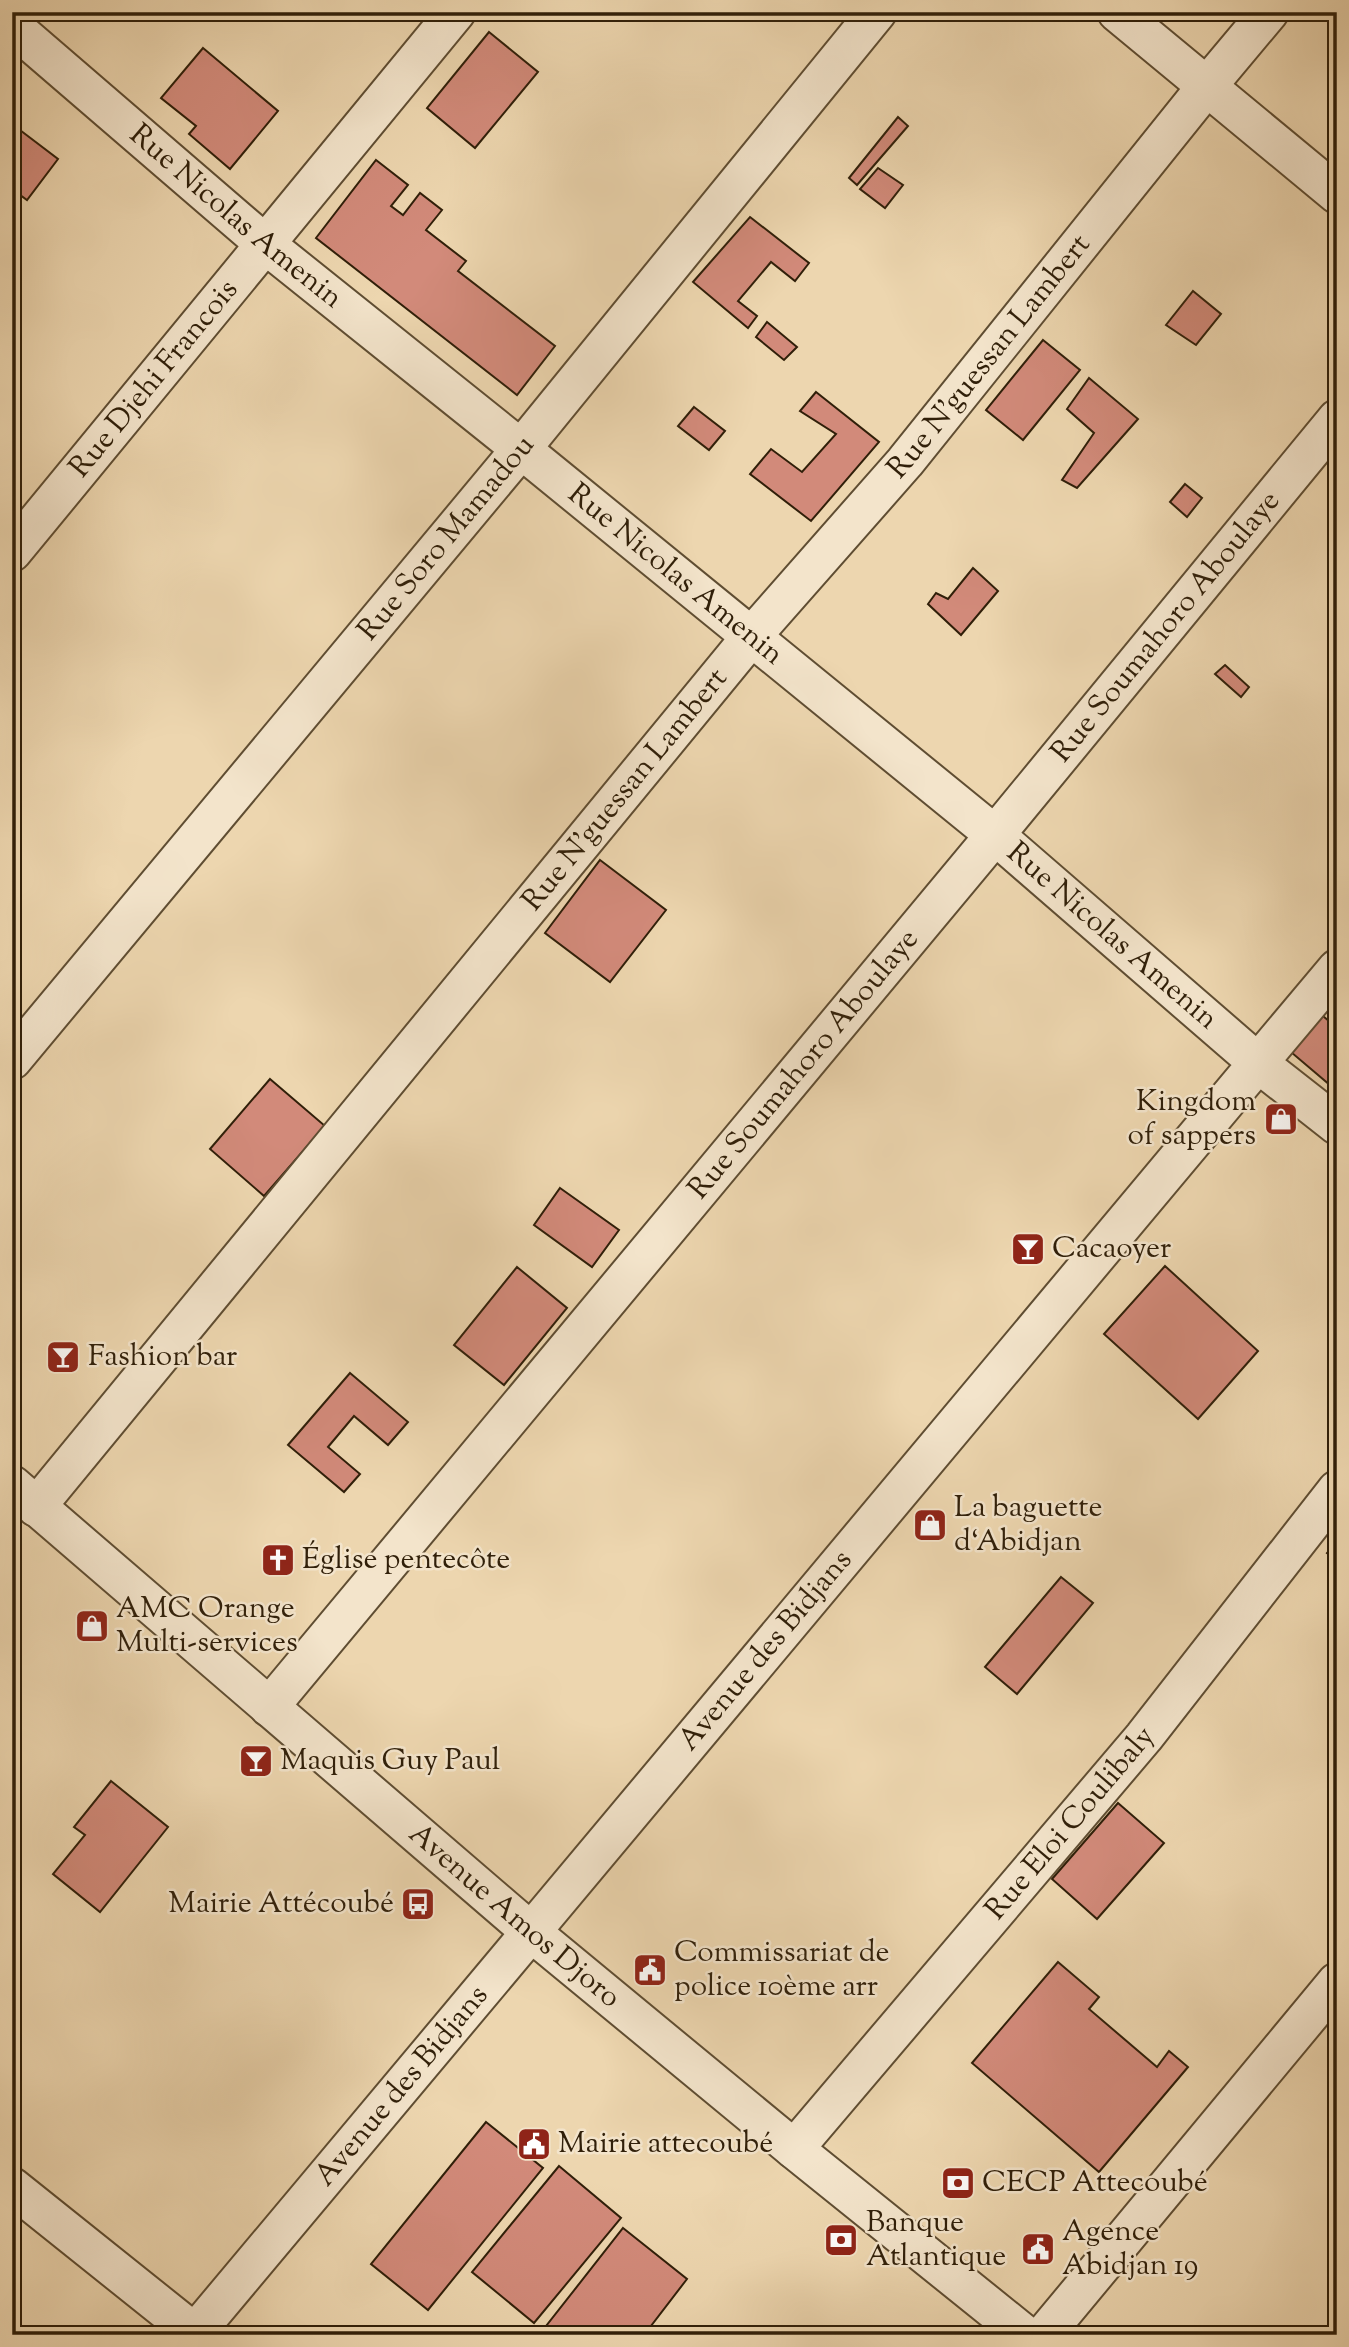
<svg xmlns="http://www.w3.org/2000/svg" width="1349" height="2347" font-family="'Sorts Mill Goudy',serif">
  <rect width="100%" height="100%" fill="#edd6af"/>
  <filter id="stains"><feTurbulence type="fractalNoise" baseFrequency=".00286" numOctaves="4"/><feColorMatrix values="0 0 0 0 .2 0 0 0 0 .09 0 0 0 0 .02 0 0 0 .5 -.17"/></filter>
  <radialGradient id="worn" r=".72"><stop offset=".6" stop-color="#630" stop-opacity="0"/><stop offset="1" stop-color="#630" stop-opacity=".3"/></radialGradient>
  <g fill="#d28a7a" stroke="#301f09" stroke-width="2">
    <path d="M489 32 538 72 475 148 427 108Z"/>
    <path d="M203 48 278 111 230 169 189 134 196 126 161 98Z"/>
    <path d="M898 117 908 126 857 185 849 178Z"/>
    <path d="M12 124 58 159 27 200 12 189Z"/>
    <path d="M376 160 408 185 391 206 403 215 420 193 442 210 426 230 466 261 458 271 555 346 517 395 316 238Z"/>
    <path d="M878 168 903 185 885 208 860 189Z"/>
    <path d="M750 217 809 263 795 281 771 262 738 301 757 316 748 328 693 282Z"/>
    <path d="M1193 291 1221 314 1196 345 1166 325Z"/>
    <path d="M767 322 797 347 784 360 756 337Z"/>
    <path d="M1043 340 1080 370 1023 440 986 410Z"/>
    <path d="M1089 378 1138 419 1077 488 1062 480 1094 433 1067 409Z"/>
    <path d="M816 392 879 442 811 521 750 474 771 449 802 472 836 434 800 411Z"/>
    <path d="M694 407 725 431 709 450 678 426Z"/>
    <path d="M1185 484 1202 498 1187 517 1170 502Z"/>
    <path d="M973 568 998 591 961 635 928 604 936 593 948 599Z"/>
    <path d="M1225 665 1249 687 1241 697 1215 674Z"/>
    <path d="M600 860 666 910 610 982 545 933Z"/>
    <path d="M1316 1010 1337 1028V1091L1285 1047Z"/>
    <path d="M270 1079 325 1126 264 1196 210 1149Z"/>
    <path d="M560 1188 619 1230 592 1267 534 1225Z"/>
    <path d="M1165 1266 1258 1351 1198 1419 1104 1334Z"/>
    <path d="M517 1267 567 1308 504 1385 454 1345Z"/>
    <path d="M350 1373 408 1422 388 1445 354 1416 328 1447 360 1474 344 1492 288 1445Z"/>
    <path d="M1337 1541V1561L1327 1553Z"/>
    <path d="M1061 1577 1093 1603 1017 1694 985 1667Z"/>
    <path d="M111 1781 168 1827 100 1912 53 1874 85 1835 74 1827Z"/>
    <path d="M1118 1803 1164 1843 1097 1919 1052 1879Z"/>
    <path d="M1058 1962 1099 1997 1089 2009 1157 2067 1169 2051 1188 2067 1099 2172 972 2063Z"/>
    <path d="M486 2122 543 2168 428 2310 371 2264Z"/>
    <path d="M559 2166 621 2218 534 2323 472 2272Z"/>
    <path d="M623 2228 687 2279 644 2335H539Z"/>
  </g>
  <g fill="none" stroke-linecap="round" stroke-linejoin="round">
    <g stroke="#5f4d32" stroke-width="42">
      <g id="minor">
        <path d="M1117 12 1337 194"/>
        <path id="s1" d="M12 552 456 12"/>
        <path d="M1337 969 1258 1063 1337 1125"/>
        <path id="s2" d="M12 1060 521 449 877 12"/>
        <path id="s3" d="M36 1507 751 637 905 462 1207 86 1269 12"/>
        <path id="s4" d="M269 1707 995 835 1337 419"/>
        <path id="s5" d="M794 2149 1144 1737 1337 1490"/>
        <path d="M12 2187 197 2335"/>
        <path id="s6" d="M195 2333 531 1932"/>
        <path d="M1044 2335 1337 1982"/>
      </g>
    </g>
    <g stroke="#5f4d32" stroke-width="42">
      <g id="tertiary">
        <path id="s7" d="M12 26 265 244 521 449 995 835 1258 1063 531 1932"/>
        <path id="s8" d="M12 1485 531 1932 794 2149 1025 2335"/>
      </g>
    </g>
    <use href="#minor" stroke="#f3e4cb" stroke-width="38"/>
    <use href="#tertiary" stroke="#f3e4cb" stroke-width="38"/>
  </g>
  <defs>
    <g id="shop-square" transform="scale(1.75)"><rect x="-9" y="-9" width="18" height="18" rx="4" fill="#8f2418" stroke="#f3e4cb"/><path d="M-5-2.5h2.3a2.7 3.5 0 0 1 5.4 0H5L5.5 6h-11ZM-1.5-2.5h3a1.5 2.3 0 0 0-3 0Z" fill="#fff"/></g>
    <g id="bar-square" transform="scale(1.75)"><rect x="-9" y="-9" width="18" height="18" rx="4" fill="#8f2418" stroke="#f3e4cb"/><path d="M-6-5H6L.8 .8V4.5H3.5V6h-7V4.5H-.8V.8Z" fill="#fff"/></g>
    <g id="church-square" transform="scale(1.75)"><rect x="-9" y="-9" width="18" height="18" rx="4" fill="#8f2418" stroke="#f3e4cb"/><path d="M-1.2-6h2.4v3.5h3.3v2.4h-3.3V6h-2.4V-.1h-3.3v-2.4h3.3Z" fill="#fff"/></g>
    <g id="bus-square" transform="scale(1.75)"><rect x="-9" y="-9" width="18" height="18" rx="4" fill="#8f2418" stroke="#f3e4cb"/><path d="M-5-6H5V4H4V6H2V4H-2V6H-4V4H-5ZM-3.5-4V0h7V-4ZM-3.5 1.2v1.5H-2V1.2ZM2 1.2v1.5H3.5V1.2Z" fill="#fff"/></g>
    <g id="civic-square" transform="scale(1.75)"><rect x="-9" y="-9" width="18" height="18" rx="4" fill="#8f2418" stroke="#f3e4cb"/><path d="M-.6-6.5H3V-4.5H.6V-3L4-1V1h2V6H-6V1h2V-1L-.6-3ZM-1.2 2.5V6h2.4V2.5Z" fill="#fff"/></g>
    <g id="bank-square" transform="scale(1.75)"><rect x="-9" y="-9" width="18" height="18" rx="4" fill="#8f2418" stroke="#f3e4cb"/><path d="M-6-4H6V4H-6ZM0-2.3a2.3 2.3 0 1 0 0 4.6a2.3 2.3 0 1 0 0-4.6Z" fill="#fff"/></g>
  </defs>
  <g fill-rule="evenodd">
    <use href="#shop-square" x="1281" y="1119"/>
    <use href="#bar-square" x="1028" y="1249"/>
    <use href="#bar-square" x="63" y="1357"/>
    <use href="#shop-square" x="930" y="1525"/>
    <use href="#church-square" x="278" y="1560"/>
    <use href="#shop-square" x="92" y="1626"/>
    <use href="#bar-square" x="256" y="1761"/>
    <use href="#bus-square" x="418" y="1904"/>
    <use href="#civic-square" x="650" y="1970"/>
    <use href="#civic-square" x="534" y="2144"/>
    <use href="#bank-square" x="958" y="2183"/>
    <use href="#bank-square" x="841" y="2240"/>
    <use href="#civic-square" x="1038" y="2249"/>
  </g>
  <g text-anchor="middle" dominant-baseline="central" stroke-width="5" stroke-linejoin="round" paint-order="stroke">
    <g font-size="30" fill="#301f09" stroke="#f3e4cb">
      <text stroke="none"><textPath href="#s7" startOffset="294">Rue Nicolas Amenin</textPath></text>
      <text stroke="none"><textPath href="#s3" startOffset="1494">Rue N'guessan Lambert</textPath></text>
      <text stroke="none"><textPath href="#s1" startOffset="224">Rue Djehi Francois</textPath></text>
      <text stroke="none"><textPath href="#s2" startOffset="679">Rue Soro Mamadou</textPath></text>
      <text stroke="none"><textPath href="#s7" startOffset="861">Rue Nicolas Amenin</textPath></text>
      <text stroke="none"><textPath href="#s4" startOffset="1404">Rue Soumahoro Aboulaye</textPath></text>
      <text stroke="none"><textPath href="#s3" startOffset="928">Rue N'guessan Lambert</textPath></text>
      <text stroke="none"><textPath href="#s7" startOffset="1428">Rue Nicolas Amenin</textPath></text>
      <text stroke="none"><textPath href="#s4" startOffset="836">Rue Soumahoro Aboulaye</textPath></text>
      <text transform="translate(766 1651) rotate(-50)">Avenue des Bidjans</text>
      <text stroke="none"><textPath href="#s5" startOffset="427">Rue Eloi Coulibaly</textPath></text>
      <text stroke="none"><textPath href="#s8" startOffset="662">Avenue Amos Djoro</textPath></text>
      <text stroke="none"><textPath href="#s6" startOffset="322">Avenue des Bidjans</textPath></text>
    </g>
    <g font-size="30" fill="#301f09" stroke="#f3e4cb" text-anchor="start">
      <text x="1256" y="1102" text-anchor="end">Kingdom<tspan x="1256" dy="34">of sappers</tspan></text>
      <text x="1052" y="1249">Cacaoyer</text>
      <text x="88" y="1357">Fashion bar</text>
      <text x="954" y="1508">La baguette<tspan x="954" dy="34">d‘Abidjan</tspan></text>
      <text x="302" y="1560">Église pentecôte</text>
      <text x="116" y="1609">AMC Orange<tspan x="116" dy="34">Multi-services</tspan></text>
      <text x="280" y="1761">Maquis Guy Paul</text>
      <text x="394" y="1904" text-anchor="end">Mairie Attécoubé</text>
      <text x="674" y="1953">Commissariat de<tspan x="674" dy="34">police 10ème arr</tspan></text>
      <text x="558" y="2144">Mairie attecoubé</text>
      <text x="982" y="2183">CECP Attecoubé</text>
      <text x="866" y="2223">Banque<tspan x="866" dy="34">Atlantique</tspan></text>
      <text x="1062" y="2232">Agence<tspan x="1062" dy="34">Abidjan 19</tspan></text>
    </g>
  </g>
  <rect width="1349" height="2347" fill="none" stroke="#edd6af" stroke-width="42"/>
  <rect x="14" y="14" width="1321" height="2319" fill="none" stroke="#301f09" stroke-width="3.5"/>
  <rect x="21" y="21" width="1307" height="2305" fill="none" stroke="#301f09" stroke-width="2"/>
  <rect width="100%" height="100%" filter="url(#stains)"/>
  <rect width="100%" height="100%" fill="url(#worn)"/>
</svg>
